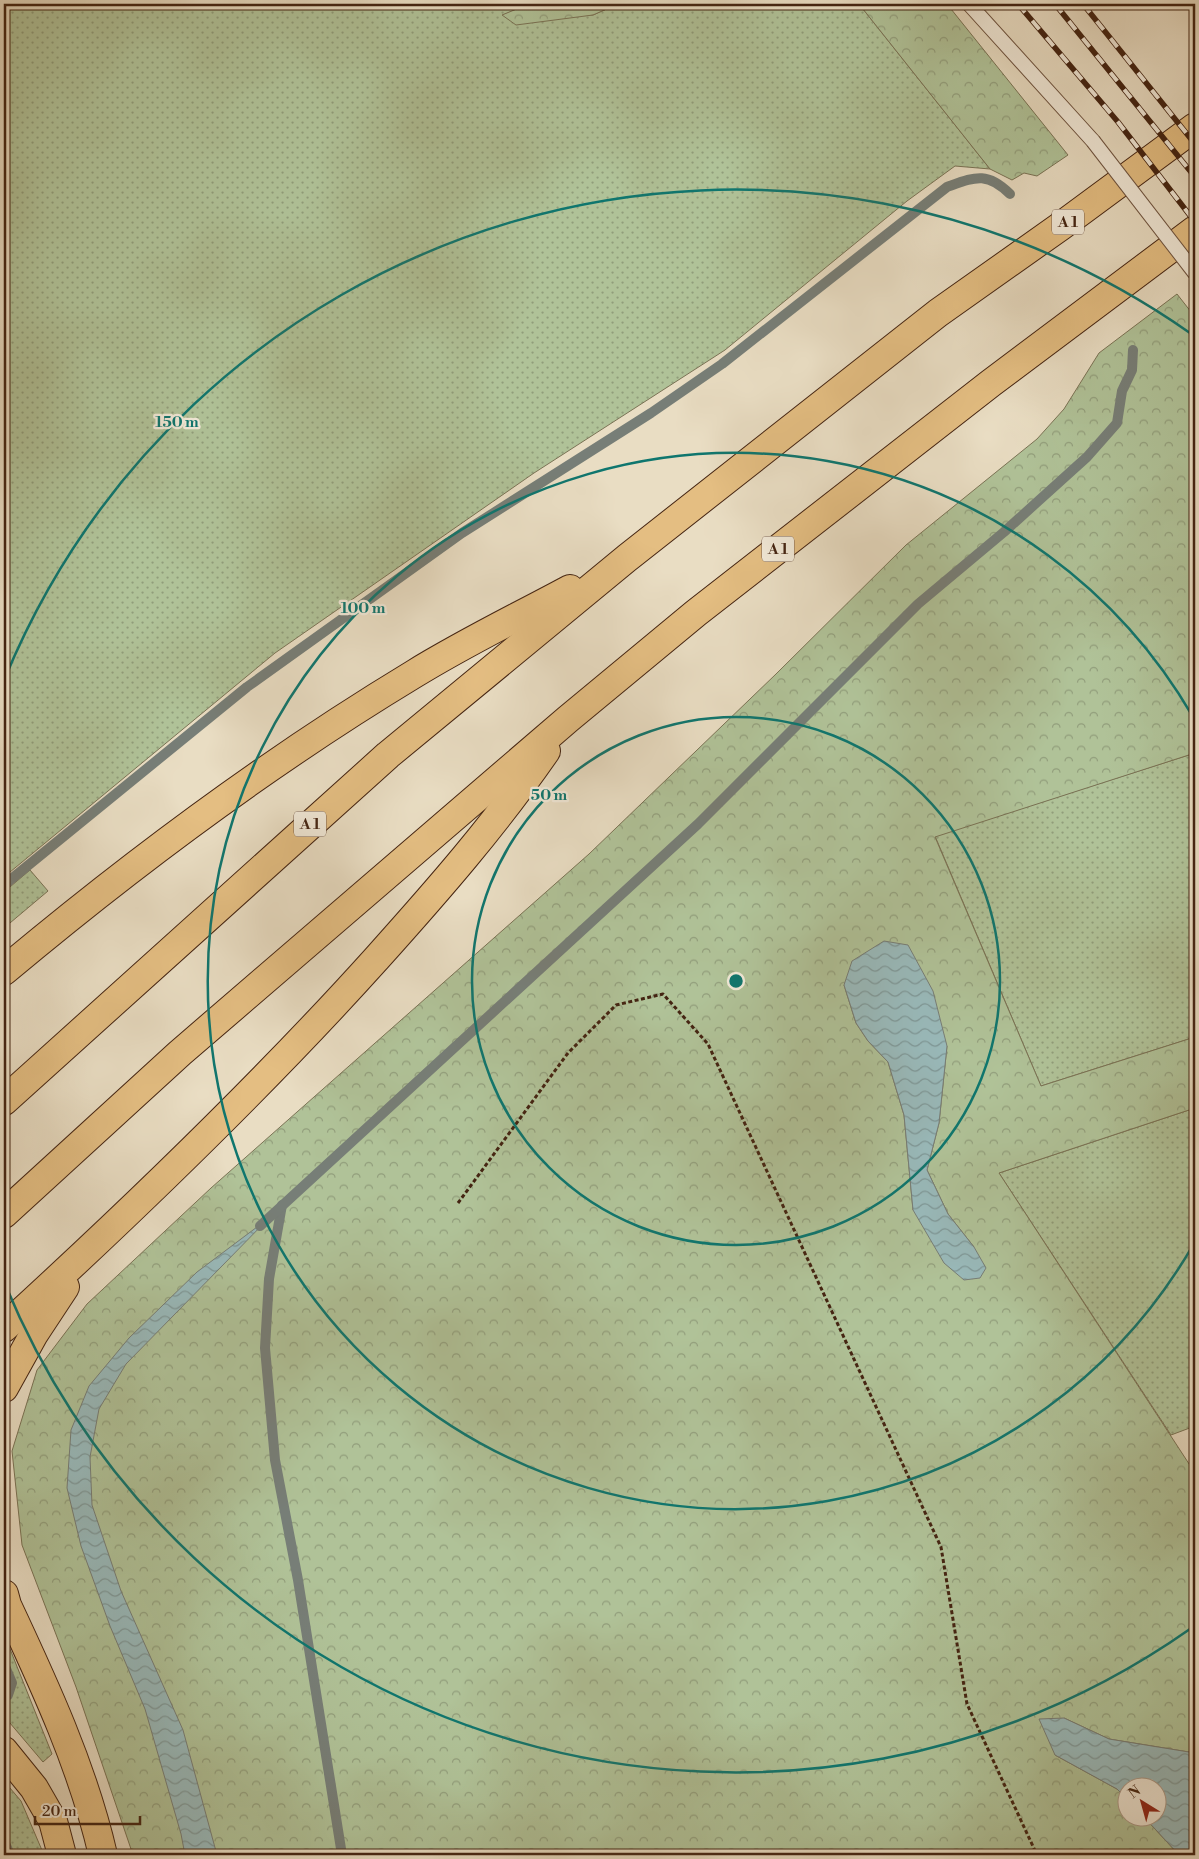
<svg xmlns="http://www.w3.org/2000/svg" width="1199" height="1859" font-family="'Libre Bodoni',serif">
  <defs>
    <pattern id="grass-dots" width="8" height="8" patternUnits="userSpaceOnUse" patternTransform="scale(1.25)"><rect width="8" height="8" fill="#b0c298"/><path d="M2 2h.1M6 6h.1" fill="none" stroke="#919d7b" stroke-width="1.8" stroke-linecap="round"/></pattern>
    <pattern id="forest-crowns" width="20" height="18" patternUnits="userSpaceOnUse" patternTransform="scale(1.25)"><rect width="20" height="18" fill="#b0c298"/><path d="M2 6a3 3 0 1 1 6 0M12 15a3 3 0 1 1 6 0" fill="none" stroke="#919d7b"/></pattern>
    <pattern id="water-waves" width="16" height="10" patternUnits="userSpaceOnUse" patternTransform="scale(1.25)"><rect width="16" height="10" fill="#99babb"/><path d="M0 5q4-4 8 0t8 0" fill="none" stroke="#7e9797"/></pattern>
  </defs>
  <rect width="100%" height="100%" fill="#e9ddc3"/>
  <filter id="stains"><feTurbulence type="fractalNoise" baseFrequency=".004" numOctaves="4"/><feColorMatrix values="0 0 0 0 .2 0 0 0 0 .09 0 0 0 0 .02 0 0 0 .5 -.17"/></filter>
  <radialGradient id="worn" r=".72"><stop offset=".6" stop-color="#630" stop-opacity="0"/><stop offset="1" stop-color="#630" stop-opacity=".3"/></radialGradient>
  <g fill="url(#grass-dots)" stroke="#7a7355">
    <path d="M4 4H529L503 15H593L618 4H859L990 169 955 166 907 201 725 350 534 473 275 653 4 877Z"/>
    <path d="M1195 753V1037L1041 1086 935 836Z"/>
    <path d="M30 870 48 891 4 928V892Z"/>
    <path d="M1195 1108V1426L1171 1435 999 1173Z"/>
    <path d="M4 1634 52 1754 43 1762 4 1716Z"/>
    <path d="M4 1781 21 1801 44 1855H4Z"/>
  </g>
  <g fill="url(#forest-crowns)" stroke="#7a7355" fill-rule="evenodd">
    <path d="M529 4H618L593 15 516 25 502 15Z"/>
    <path d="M859 4H947L1068 155 1037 176 1024 173 1012 180 990 169Z"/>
    <path d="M1177 294 1195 317V753L935 837 1041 1086 1195 1037V1108L999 1173 1195 1473V1753L1109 1739 1064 1718 1055 1755 1117 1789 1126 1798V1816L1144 1817 1179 1855H133L76 1687 22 1545 12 1451 37 1370 87 1304 211 1188 589 854 776 674 906 545 1037 439 1064 409 1099 353ZM844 985 947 1046 939 1123 927 1170 948 1214 974 1247 913 1210 904 1115 888 1062 868 1041 856 1023Z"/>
  </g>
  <g fill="url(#water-waves)" stroke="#777e77">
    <path d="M884 941 908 945 933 991 947 1046 939 1123 927 1170 948 1214 974 1247 986 1268 980 1278 964 1280 944 1263 913 1210 904 1115 888 1062 868 1041 856 1023 844 985 852 961Z"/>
    <path d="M269 1218 126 1364 99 1409 90 1457 92 1505 121 1591 183 1730 217 1855H185L181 1834 145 1709 110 1626 81 1546 67 1488 71 1430 89 1386 129 1338 197 1272Z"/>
    <path d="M1064 1718 1109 1739 1195 1753V1855H1179L1144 1817 1156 1816V1786H1126V1798L1117 1789 1055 1755 1039 1719Z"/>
  </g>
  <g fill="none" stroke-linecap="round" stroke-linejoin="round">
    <g stroke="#777e77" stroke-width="10">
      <path d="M4 885 247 687 462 533 651 413 722 364 947 187C975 177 987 171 1010 194"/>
      <path d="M282 1205 269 1279 265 1348 275 1460 298 1580 342 1855"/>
      <path d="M260 1226 698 824 918 604 1004 532 1087 457 1117 423 1122 391 1132 370 1133 350"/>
      <path d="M4 1664 12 1683 8 1695 4 1694"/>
      <path d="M4 1841 10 1855"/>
    </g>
    <g stroke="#6d523e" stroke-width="16">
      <path id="lane" d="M969 4 1093 141"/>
    </g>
    <g stroke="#442412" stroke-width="30">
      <g id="highway">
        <path d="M4 971C133 863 270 761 414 674 464 643 518 617 570 589"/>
        <path d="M4 1101 388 755 627 558 938 313 1061 226 1195 127"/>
        <path d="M4 1214 180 1053 568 719 696 613 991 383 1195 230"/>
        <path d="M4 1328C133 1210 260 1088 377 958 438 890 494 826 546 751"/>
        <path d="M4 1388 34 1334 65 1287"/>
        <path d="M4 1594 7 1605C45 1686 83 1768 103 1855"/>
        <path d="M4 1751 34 1788 53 1821 62 1855"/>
      </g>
    </g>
    <path stroke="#442412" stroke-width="3" stroke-dasharray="4 2.5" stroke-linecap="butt" d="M458 1203 568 1053 616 1005 663 994 708 1044 941 1547 967 1704 1037 1855"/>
    <use href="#lane" stroke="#f1e9d8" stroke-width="14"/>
    <use href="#highway" stroke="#e4be82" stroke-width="28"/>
    <g stroke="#442412" stroke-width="5.5">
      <g id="rail">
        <path d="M1018 4 1118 122 1195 222"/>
        <path d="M1055 4 1195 177"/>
        <path d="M1083 4 1195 144"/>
      </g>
    </g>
    <use href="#rail" stroke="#f1e9d8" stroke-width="4" stroke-dasharray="11" stroke-linecap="butt"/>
    <g stroke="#6d523e" stroke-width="16" stroke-linecap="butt">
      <path id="lane-bridge" d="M1093 141 1195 273"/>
    </g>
    <use href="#lane-bridge" stroke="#f1e9d8" stroke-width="14"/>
  </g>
  <g fill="none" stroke="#0f766e" stroke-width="2.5">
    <circle cx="736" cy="981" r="264"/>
    <path d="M1193 1245A528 528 0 1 1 1193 717"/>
    <path d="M1190 1629A791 791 0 0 1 5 1284M5 678A791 791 0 0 1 1190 333"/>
  </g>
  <g text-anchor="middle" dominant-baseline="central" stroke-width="4.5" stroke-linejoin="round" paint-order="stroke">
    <g fill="#f1e9d8" stroke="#785f4d" stroke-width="1">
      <rect x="1052" y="209.5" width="32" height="25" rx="4"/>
      <rect x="762" y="536.5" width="32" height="25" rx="4"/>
      <rect x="294" y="811.5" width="32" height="25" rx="4"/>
    </g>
    <g font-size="15" font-weight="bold" fill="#442412">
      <text x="1068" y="222">A 1</text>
      <text x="778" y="549">A 1</text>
      <text x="310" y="824">A 1</text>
    </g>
  </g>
  <circle cx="736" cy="981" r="8" fill="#0f766e" stroke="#f1e9d8" stroke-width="2.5"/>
  <g font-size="15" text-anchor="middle" font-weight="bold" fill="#0f766e" stroke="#f1e9d8" stroke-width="4.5" stroke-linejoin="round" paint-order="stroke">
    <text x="177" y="427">150 m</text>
    <text x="363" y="613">100 m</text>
    <text x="549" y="800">50 m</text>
  </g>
  <rect width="1199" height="1859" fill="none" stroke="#e9ddc3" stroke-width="20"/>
  <rect x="5" y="5" width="1189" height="1849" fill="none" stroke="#442412" stroke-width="2.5"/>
  <rect x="10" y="10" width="1179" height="1839" fill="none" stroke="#442412"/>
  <g transform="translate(1142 1802) rotate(323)"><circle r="24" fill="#f1e9d8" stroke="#ac9a89"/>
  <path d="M0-4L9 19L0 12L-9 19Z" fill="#8f2418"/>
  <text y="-8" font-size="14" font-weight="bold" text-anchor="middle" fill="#442412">N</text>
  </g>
  <path d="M35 1816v8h105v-8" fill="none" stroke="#442412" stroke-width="2.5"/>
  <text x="42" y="1816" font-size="15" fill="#442412" stroke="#f1e9d8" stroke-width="4" paint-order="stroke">20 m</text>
  <rect width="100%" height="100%" filter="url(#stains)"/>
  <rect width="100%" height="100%" fill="url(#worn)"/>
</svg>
